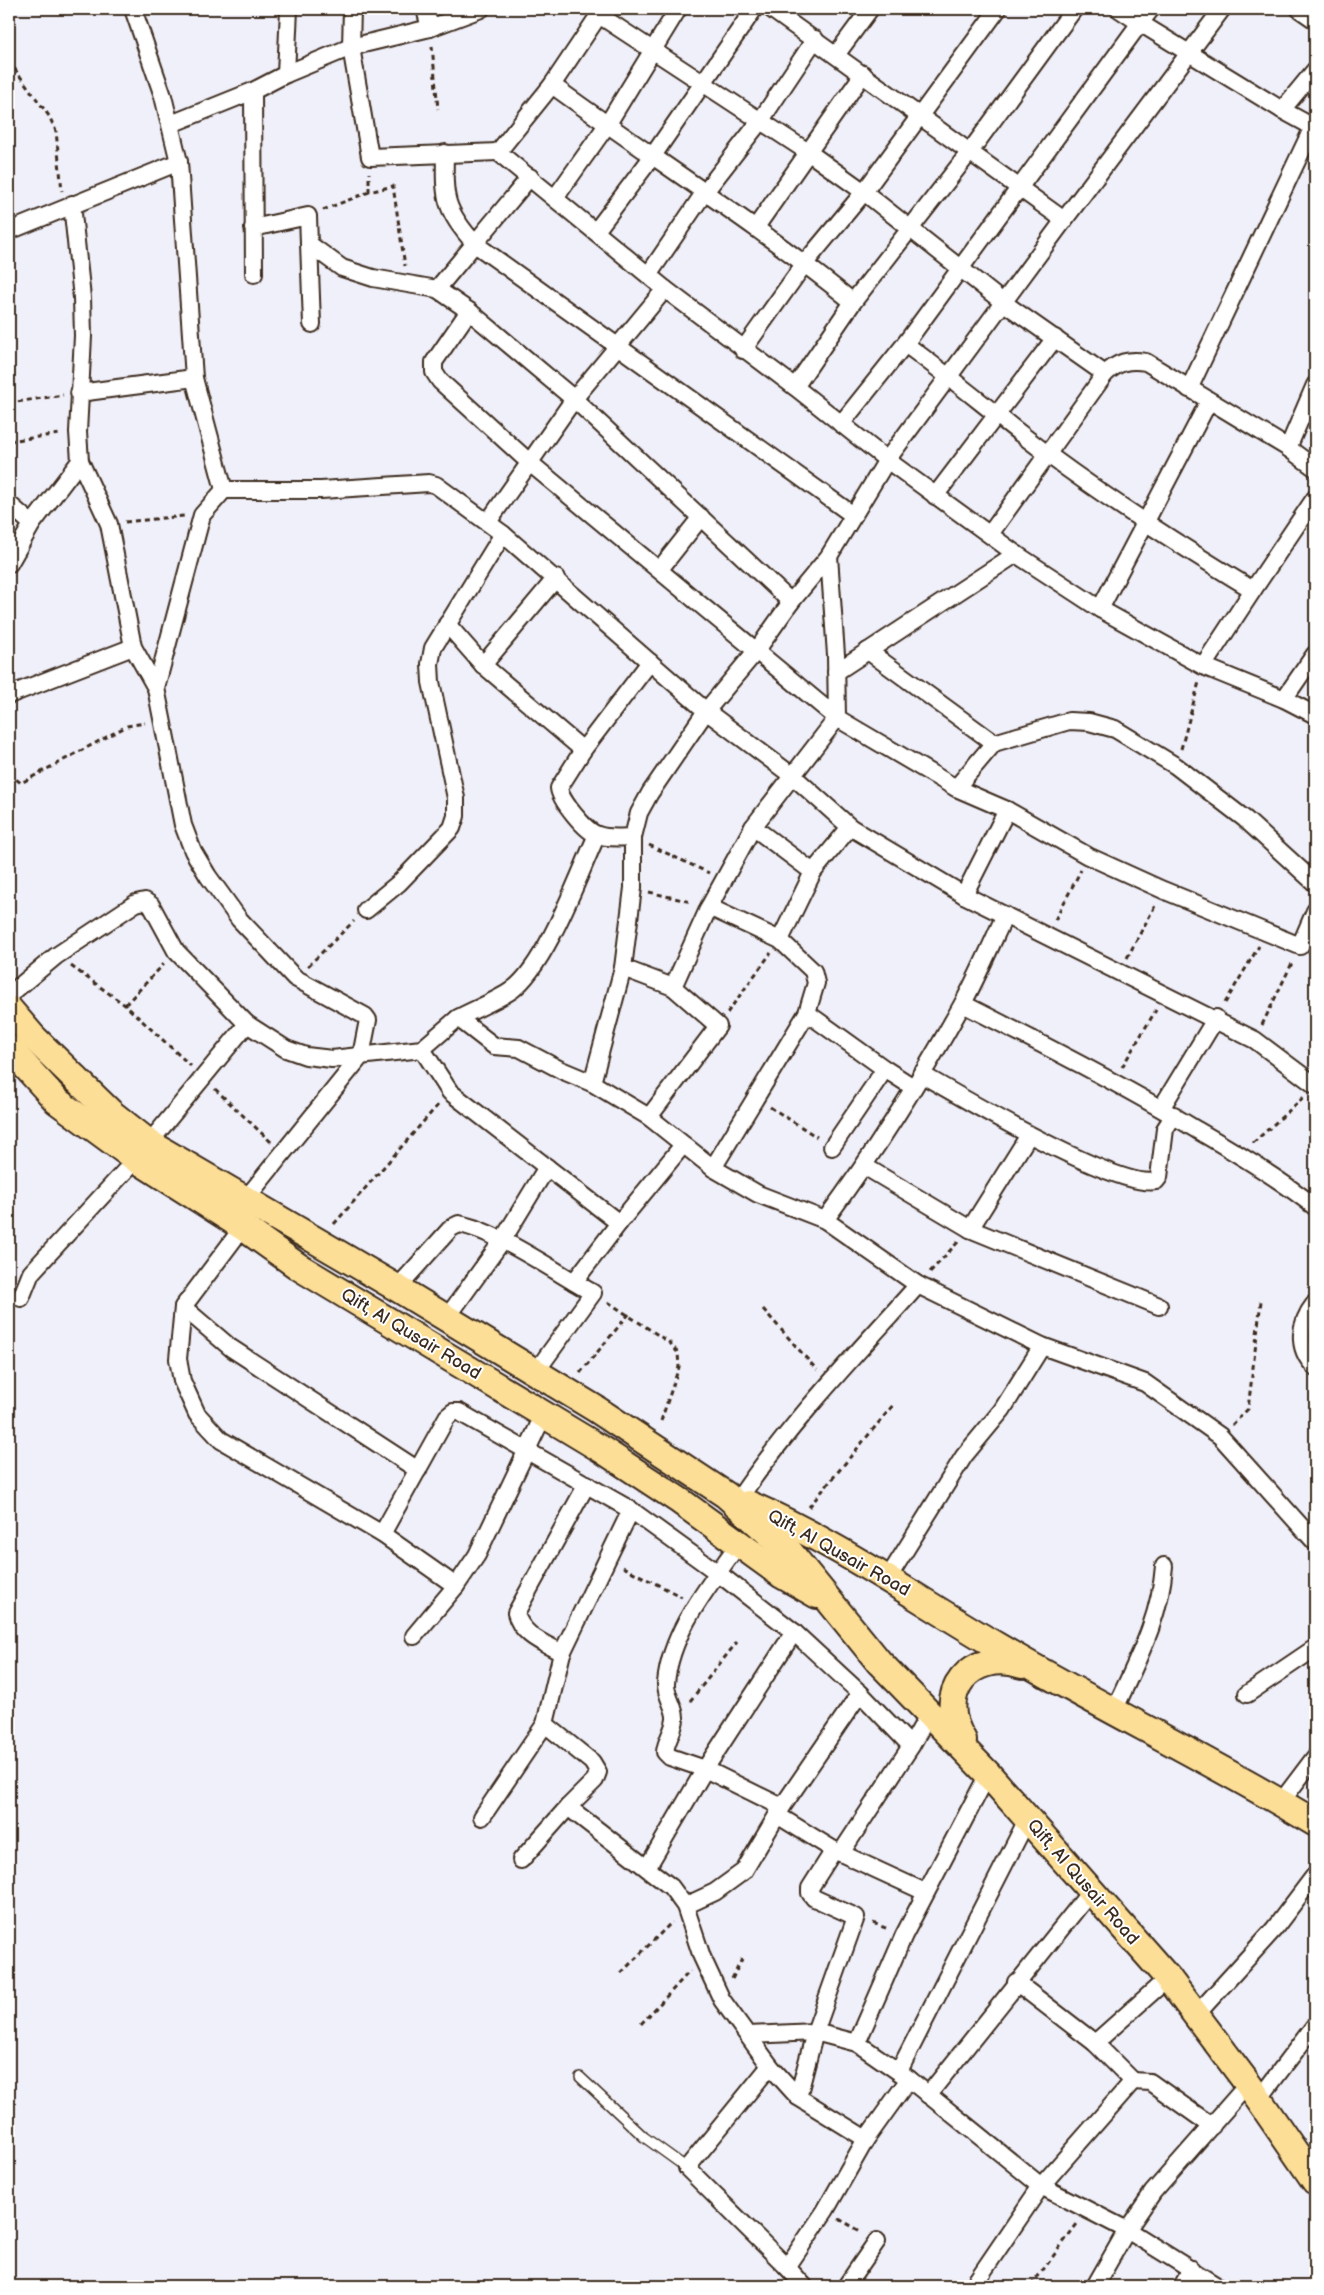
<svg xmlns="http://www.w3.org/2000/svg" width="1324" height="2295" font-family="'Balsamiq Sans',sans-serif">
  <rect width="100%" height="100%" fill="#f0f0fa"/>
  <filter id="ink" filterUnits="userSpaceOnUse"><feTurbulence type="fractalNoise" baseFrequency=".02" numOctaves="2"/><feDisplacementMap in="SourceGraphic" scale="10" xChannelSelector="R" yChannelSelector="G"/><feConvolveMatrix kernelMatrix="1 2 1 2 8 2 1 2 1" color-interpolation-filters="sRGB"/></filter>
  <g filter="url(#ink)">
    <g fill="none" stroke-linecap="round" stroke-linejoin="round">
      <g stroke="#3b2a1e" stroke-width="12">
        <path id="service" d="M580 2077 644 2137 687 2168"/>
      </g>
      <g stroke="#3b2a1e" stroke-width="20">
        <g id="minor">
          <path d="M133 9 163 96 179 162 194 378 224 490"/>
          <path d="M352 9 351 47 370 157 498 152"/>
          <path d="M425 9 430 28"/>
          <path d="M603 9 552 85 498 152 665 289 795 387 887 460 1064 220"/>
          <path d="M771 9 1064 220 1222 9"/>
          <path d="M1119 9 1140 23 1151 9"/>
          <path d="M1299 9 1315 20"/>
          <path d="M599 15 808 152 864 192 1004 303 1105 374 990 534"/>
          <path d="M836 55 870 9"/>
          <path d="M286 74 289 9"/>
          <path d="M552 85C652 158 757 224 853 302"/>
          <path d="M253 91 254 274"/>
          <path d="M1282 110 1315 70"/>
          <path d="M171 124 253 91 286 74 351 47 430 28 481 9"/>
          <path d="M445 153C444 198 444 209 475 244L853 515"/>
          <path d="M555 198 607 125 678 9"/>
          <path d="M72 204 82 298 83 336 78 432 80 461 109 524 133 647 156 688 183 825 193 851 208 876 239 919 295 978 365 1016 368 1020 361 1056 245 1200"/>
          <path d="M756 227 863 74"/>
          <path d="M253 228 308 216 312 324"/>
          <path d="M9 231 179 162"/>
          <path d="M596 231 652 157 754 9"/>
          <path d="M309 244 342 268 373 278 437 289 469 311 574 399 791 602"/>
          <path d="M649 274 704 193 761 120 815 39"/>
          <path d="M437 289 530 177"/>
          <path d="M469 311 434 362V372L440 381 530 463 837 718 956 788 1007 810 1088 856 1163 890 1300 946 1315 911"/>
          <path d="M905 344C955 380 1001 420 1050 456 1115 504 1184 548 1253 590L1203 666"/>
          <path d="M743 350 805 263 864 192 998 9"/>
          <path d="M1105 374C1118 362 1128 359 1146 362L1288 448 1315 468"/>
          <path d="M795 387 853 302 969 153 1074 9"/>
          <path d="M1189 389 1313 127"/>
          <path d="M79 393 194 378"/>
          <path d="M841 424 905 344 1140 23 1282 110 1315 128"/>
          <path d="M1288 448 1315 385"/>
          <path d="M935 496 1055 338"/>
          <path d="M9 504 32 524"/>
          <path d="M488 522 574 399 665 289"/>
          <path d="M9 564 32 524 80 461"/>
          <path d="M660 569 701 517"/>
          <path d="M1253 590 1315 498"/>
          <path d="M1100 609 1209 401"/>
          <path d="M447 624 483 665 583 750"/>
          <path d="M868 651 994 743"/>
          <path d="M483 665 556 578"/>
          <path d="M836 672 1016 554"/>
          <path d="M156 688 202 515 224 490H321L429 483 436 485 503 534 706 711 794 777 850 827 964 895 1255 1040 1315 1085"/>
          <path d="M9 695 133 647"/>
          <path d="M1284 699 1315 654"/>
          <path d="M956 788 994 743 1069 721 1089 722 1115 729 1176 766 1245 819 1315 883"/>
          <path d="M753 827 813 872"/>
          <path d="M633 837C623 837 608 839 598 835 586 832 560 800 559 788L583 750 650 662"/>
          <path d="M964 895 1007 810"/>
          <path d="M709 907 780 940 813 971 816 983 807 1013 713 1168"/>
          <path d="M366 910 399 883 452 828 456 816V798L431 682 430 664 433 648 503 534"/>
          <path d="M780 940 813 872 850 827"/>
          <path d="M623 968 673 987 718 1026 649 1117"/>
          <path d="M673 987 709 907 753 827 837 718 836 655 829 556"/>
          <path d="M9 995 56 956 136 903 145 901 151 905 176 951 247 1024 286 1049 306 1056 332 1059 422 1049 458 1018 494 1046 519 1048 561 1070 592 1083 649 1117 713 1168 758 1194 825 1220 918 1285 1042 1346 1145 1383 1220 1436 1315 1542"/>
          <path d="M963 1004C1042 1044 1121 1084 1197 1130 1237 1153 1279 1178 1315 1207"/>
          <path d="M807 1013 885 1069 913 1087"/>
          <path d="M458 1018C475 1009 496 1001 512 990 547 964 578 876 597 835"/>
          <path d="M422 1049 450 1092 619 1223"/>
          <path d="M921 1074C961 1097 1118 1190 1156 1181L1159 1177 1165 1129 1174 1115"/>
          <path d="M592 1083 623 968 633 888V837L639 813 650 793 706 711 757 650 791 602 829 556 887 460 1016 554 1100 609 1203 666 1284 699 1315 715"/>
          <path d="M1162 1107 1216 1018"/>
          <path d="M149 1143 247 1024"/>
          <path d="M832 1147 885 1069"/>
          <path d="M864 1166 970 1229 1159 1306"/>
          <path d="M825 1220C875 1152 921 1079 962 1005 978 976 991 945 1005 915"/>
          <path d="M243 1227 183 1307 178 1359 182 1381 197 1414 221 1440 382 1534 456 1586"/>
          <path d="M970 1229 1029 1135"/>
          <path d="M574 1282 619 1223 683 1145"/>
          <path d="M397 1288 451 1228 459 1224C497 1231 557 1273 593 1293L535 1373"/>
          <path d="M21 1298 31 1273 136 1159"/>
          <path d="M1315 1303C1299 1323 1296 1348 1315 1367"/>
          <path d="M183 1307 231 1348 418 1470"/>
          <path d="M446 1319 502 1241 547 1167"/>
          <path d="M738 1500C790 1423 856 1354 918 1285"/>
          <path d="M382 1534 447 1417 453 1412H459L631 1510 718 1573 794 1632 860 1693 911 1746"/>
          <path d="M739 1543C710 1585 671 1630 666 1683 665 1695 676 1708 675 1719 674 1731 666 1740 665 1752L670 1757 705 1769 782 1807"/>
          <path d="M888 1578 964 1456 1002 1410 1042 1346"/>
          <path d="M414 1636 456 1586 477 1555 544 1414"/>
          <path d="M562 1653C544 1643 521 1635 516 1613L587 1484"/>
          <path d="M1247 1694 1315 1648"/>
          <path d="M1114 1711C1136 1662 1160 1620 1164 1566"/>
          <path d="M545 1724 592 1762 598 1772 595 1780 568 1807 671 1887 685 1906 702 1957 722 2000 770 2066 798 2097 866 2139"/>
          <path d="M1281 1802 1315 1757"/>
          <path d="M777 1815 834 1850 925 1892"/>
          <path d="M482 1817 545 1724 562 1653 631 1510"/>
          <path d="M841 1853 911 1746 930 1712"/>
          <path d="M521 1860 568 1807"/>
          <path d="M647 1868 705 1769 794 1632"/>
          <path d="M685 1906 715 1892 744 1871 782 1807 860 1693"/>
          <path d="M1196 2015 1274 1929 1315 1875"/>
          <path d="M748 2035 815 2032 857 2043 909 2079 1041 2186 1127 2230 1217 2286"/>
          <path d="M857 2043 904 1935 988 1774"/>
          <path d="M1095 2043 1168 1978"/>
          <path d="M770 2066 687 2168 787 2267 804 2286"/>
          <path d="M899 2071 1028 1818"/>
          <path d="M1133 2081 1150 2082 1212 2126"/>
          <path d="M928 2095 1091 1891"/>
          <path d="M798 2097 815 2032 856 1917 814 1898 810 1893V1888L834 1850"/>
          <path d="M1259 2099 1315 2025"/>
          <path d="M787 2267 825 2211 866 2139 909 2079"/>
          <path d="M846 2286 877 2241"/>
          <path d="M973 2286 1041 2186 1133 2081 1095 2043 1016 1982"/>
          <path d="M1095 2286 1127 2230 1153 2192 1248 2084"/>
          <path d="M1182 2286 1192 2269"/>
        </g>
      </g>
      <g stroke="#3b2a1e" stroke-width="30">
        <g id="primary">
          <path d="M9 1009 33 1037 111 1113 149 1143 397 1288 596 1409 726 1495 788 1550 879 1662 988 1774 1168 1978 1248 2084 1315 2181"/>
          <path d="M9 1048 57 1101 136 1159 243 1227 299 1267 601 1449 680 1501 782 1575 817 1595"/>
          <path d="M748 1504C836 1542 915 1598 997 1646 1102 1708 1211 1760 1315 1823"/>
          <path d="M963 1740C933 1694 971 1648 1022 1665"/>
        </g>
      </g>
      <g stroke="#3b2a1e" stroke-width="3" stroke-dasharray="5 4" stroke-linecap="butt">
        <path d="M432 46 438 109"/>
        <path d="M9 61 49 116 56 131 62 191"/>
        <path d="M369 192V173"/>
        <path d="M9 198 15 211"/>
        <path d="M323 210 369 192 393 186 405 266"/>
        <path d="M9 403 63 395"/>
        <path d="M9 441 60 434"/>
        <path d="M125 522 184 516"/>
        <path d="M1181 749 1199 682"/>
        <path d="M9 774 21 783 127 726 145 723"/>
        <path d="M649 845 709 873"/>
        <path d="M649 892 691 902"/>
        <path d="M1055 920 1081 870"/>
        <path d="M1127 958 1156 904"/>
        <path d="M71 966 125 1005 191 1066"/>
        <path d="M308 966 354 921"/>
        <path d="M1225 1003 1259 946"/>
        <path d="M125 1005 164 964"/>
        <path d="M727 1013 771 953"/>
        <path d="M1262 1025 1293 961"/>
        <path d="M1122 1067 1156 1010"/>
        <path d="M215 1089 271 1142"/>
        <path d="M770 1107 817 1137"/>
        <path d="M1253 1143 1304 1097"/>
        <path d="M334 1224 438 1105"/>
        <path d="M930 1272 958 1242"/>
        <path d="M608 1302 670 1343 678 1353 679 1367 660 1424"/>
        <path d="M763 1309 817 1370"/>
        <path d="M580 1373 629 1314"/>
        <path d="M1232 1425 1248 1409 1261 1301"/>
        <path d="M809 1507 894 1404"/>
        <path d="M623 1567 682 1597"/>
        <path d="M690 1701 737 1642"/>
        <path d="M873 1923 888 1929"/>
        <path d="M621 1973 672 1922"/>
        <path d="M732 1979 742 1959"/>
        <path d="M641 2024 690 1971"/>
        <path d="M839 2219 862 2232"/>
        <path d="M1031 2286 1077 2224"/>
      </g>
      <use href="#service" stroke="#fff" stroke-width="9"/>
      <use href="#minor" stroke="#fff" stroke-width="16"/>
      <use href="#primary" stroke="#fcde96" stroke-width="26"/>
    </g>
  </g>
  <g text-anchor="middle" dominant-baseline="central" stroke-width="4" stroke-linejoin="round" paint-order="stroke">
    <g font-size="18" fill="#3b2a1e" stroke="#fff">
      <text transform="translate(411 1334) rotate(31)">Qift, Al Qusair Road</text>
      <text transform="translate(839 1553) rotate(29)">Qift, Al Qusair Road</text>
      <text transform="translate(1083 1882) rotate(49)">Qift, Al Qusair Road</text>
    </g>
  </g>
  <rect width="1324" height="2295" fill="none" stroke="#fff" stroke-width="30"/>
  <rect x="15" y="15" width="1294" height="2265" fill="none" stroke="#3b2a1e" stroke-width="2" filter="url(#ink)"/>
</svg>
